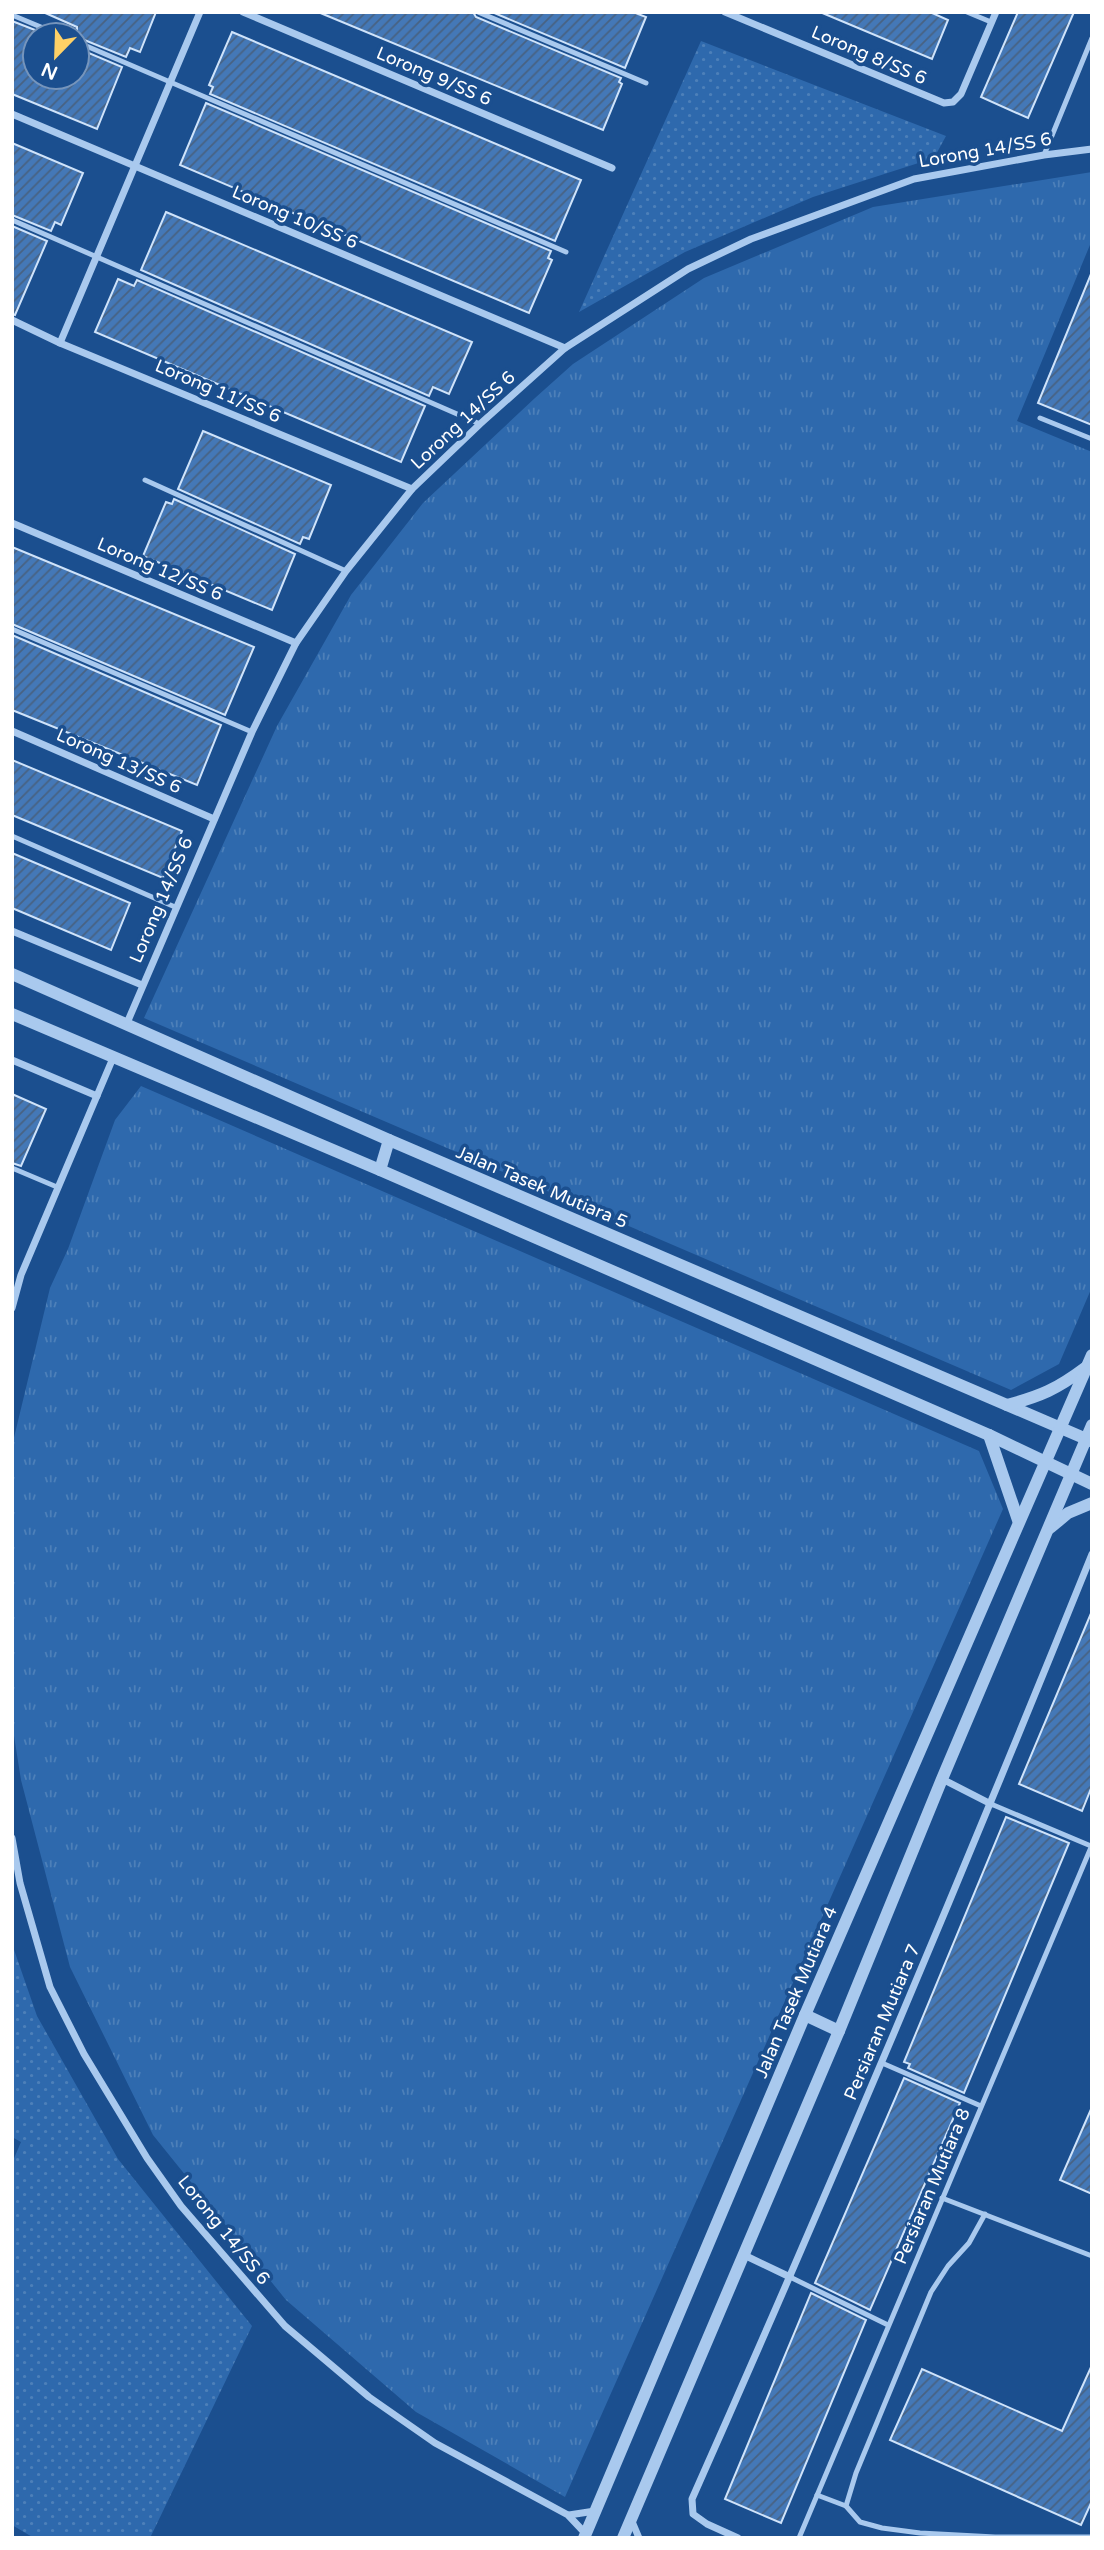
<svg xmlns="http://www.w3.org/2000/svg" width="1104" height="2550" font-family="'Varela Round',sans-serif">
  <defs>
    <pattern id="grass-tufts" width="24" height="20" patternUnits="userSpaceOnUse" patternTransform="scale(1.75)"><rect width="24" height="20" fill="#2e69ad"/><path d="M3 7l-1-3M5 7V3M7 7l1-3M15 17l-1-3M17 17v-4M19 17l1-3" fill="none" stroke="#4d80b9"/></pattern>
    <pattern id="park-dots" width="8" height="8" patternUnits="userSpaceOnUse" patternTransform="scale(1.75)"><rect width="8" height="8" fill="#2e69ad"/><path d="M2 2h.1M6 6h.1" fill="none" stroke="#4d80b9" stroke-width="1.8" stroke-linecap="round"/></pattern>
    <pattern id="building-hatch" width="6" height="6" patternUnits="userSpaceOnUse" patternTransform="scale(1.75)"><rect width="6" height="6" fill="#4478b7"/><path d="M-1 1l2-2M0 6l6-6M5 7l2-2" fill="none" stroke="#486282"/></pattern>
  </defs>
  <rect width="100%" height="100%" fill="#1b4f8f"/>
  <g fill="url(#grass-tufts)">
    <path d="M1092 172V240L1017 421 1092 452V1287L1059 1364 1011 1390 144 1018 277 726 351 595 423 503 535 398 573 364 704 278 873 207Z"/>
    <path d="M141 1086 979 1451 1003 1509 565 2497 416 2412 286 2300 153 2135 70 1967 21 1780 12 1723V1446L50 1288 68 1249 115 1120Z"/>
  </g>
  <g fill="url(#park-dots)">
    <path d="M701 41 946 136 934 158 813 197 685 252 579 312Z"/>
    <path d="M12 1944 37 2016 118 2159 252 2326 150 2538H34L12 2525V2163L21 2142 12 2137Z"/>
  </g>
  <g fill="url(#building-hatch)" stroke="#cfe3fa" stroke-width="2">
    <path d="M43 12H156L140 52 130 48 126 57 77 37V27Z"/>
    <path d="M318 12H473L476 17 621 78 619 82 622 84 603 130Z"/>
    <path d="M492 12H633L646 17 625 68Z"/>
    <path d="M820 12H930L948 20 932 59Z"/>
    <path d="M1018 12H1074L1028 118 981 97Z"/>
    <path d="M12 21 35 30V77H77V48L122 67 97 129 12 94Z"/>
    <path d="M232 32 581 180 555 241 210 94 213 87 209 85Z"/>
    <path d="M206 103 551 251 548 258 552 260 529 313 180 165Z"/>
    <path d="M12 143 83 173 61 225 55 222 51 231 12 215Z"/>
    <path d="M166 212 472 342 449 394 433 387 429 396 141 270Z"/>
    <path d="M12 226 47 241 15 315 12 314Z"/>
    <path d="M1091 274H1092V425L1038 403Z"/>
    <path d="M118 279 134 286 137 280 425 406 401 462 95 332Z"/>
    <path d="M203 431 331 485 309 539 303 537 300 544 178 489Z"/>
    <path d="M174 499 295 554 272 610 143 556 166 502 172 504Z"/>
    <path d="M12 547 254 647 225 715 12 624Z"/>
    <path d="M12 635 221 725 197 785 12 710Z"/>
    <path d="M12 760 182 831 163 878 12 815Z"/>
    <path d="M12 853 130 903 111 950 12 908Z"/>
    <path d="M12 1094 46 1109 21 1166 12 1163Z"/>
    <path d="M1092 1611V1786L1082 1811 1019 1784Z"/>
    <path d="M1006 1817 1069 1843 964 2093 908 2068 910 2064 904 2062Z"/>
    <path d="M904 2078 960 2103 870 2310 815 2283Z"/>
    <path d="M1092 2107V2194L1060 2180Z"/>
    <path d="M811 2293 866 2320 781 2523 725 2499Z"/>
    <path d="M1092 2365V2501L1081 2525 890 2440 922 2369 1062 2431Z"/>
  </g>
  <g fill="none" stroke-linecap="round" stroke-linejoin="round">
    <g stroke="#a9c9ee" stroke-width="5">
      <path d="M478 12 646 83"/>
      <path d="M967 12 991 22"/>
      <path d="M12 15 60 35"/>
      <path d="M77 42 566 252"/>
      <path d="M1044 155 1092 38"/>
      <path d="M12 220 480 424"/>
      <path d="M1040 418 1092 439"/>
      <path d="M145 480 346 571"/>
      <path d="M12 629 252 732"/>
      <path d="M12 836 175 907"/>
      <path d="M12 1168 57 1187"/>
      <path d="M991 1804 1091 1846"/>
      <path d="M882 2063 981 2106"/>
      <path d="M942 2198 1092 2256"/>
      <path d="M985 2214 969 2243 948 2266 931 2292 856 2473 846 2506 860 2522 882 2528 920 2533 995 2537H1092"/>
      <path d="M790 2277 888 2325"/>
      <path d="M817 2495 846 2506"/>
      <path d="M799 2538 1092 1845"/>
    </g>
    <g stroke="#a9c9ee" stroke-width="7">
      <path d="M243 12 612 168"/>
      <path d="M725 12 944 103 953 102 961 94 996 12"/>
      <path d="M12 114 565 348"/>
      <path d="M12 320 60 343 412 489"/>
      <path d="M60 343 200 12"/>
      <path d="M12 523 296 643"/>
      <path d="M12 731 214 819"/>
      <path d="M12 931 142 985"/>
      <path d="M127 1023 252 732 296 643 346 571 412 489 480 424 565 348 688 269 751 239 914 179 1044 155 1092 149"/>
      <path d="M12 1060 97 1096"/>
      <path d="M12 1308 21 1275 113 1058"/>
      <path d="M942 1779 991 1804"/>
      <path d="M12 1838 20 1883 50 1987 84 2054 147 2158 181 2206 285 2326 369 2397 435 2443 568 2515 585 2533"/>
      <path d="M744 2255 790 2277"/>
      <path d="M569 2515 595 2511"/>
      <path d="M631 2519 639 2538"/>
      <path d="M738 2538 707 2524 693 2514 692 2499C831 2186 964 1871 1092 1554"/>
    </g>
    <g stroke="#a9c9ee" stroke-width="12">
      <path d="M12 974 389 1140 1091 1441"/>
      <path d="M12 1014 380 1170 989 1435 1092 1484"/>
      <path d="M380 1170 389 1140"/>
      <path d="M1007 1405C1041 1396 1057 1389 1085 1368"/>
      <path d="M989 1435 1018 1520"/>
      <path d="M1050 1528 1068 1513 1092 1503"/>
      <path d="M805 2015 839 2031"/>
      <path d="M584 2538 805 2015 1092 1355"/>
      <path d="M623 2538 839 2031 942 1779 1092 1425"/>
    </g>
  </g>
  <g text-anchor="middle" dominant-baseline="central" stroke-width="7" stroke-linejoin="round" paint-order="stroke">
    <g font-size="18" fill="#fff" stroke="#1b4f8f">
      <text transform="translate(869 55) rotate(23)">Lorong 8/SS 6</text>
      <text transform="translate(434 76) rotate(23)">Lorong 9/SS 6</text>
      <text transform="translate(985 150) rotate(-10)">Lorong 14/SS 6</text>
      <text transform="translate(295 217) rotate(23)">Lorong 10/SS 6</text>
      <text transform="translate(218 391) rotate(23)">Lorong 11/SS 6</text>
      <text transform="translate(463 420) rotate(-43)">Lorong 14/SS 6</text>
      <text transform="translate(160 569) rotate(23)">Lorong 12/SS 6</text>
      <text transform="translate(119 761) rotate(24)">Lorong 13/SS 6</text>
      <text transform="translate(161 900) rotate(-67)">Lorong 14/SS 6</text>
      <text transform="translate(542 1187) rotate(23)">Jalan Tasek Mutiara 5</text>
      <text transform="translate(796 1992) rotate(-67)">Jalan Tasek Mutiara 4</text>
      <text transform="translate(882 2022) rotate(-67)">Persiaran Mutiara 7</text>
      <text transform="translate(932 2186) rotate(-67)">Persiaran Mutiara 8</text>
      <text transform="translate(224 2230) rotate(51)">Lorong 14/SS 6</text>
    </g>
  </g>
  <rect width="1104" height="2550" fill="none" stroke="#ffffff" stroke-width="28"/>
  <g transform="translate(56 56) rotate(203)"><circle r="33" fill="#1b4f8f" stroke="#7695bc" stroke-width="2"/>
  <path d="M0-5L12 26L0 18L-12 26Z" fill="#ffd166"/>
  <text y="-10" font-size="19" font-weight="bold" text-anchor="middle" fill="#ffffff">N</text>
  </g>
</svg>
